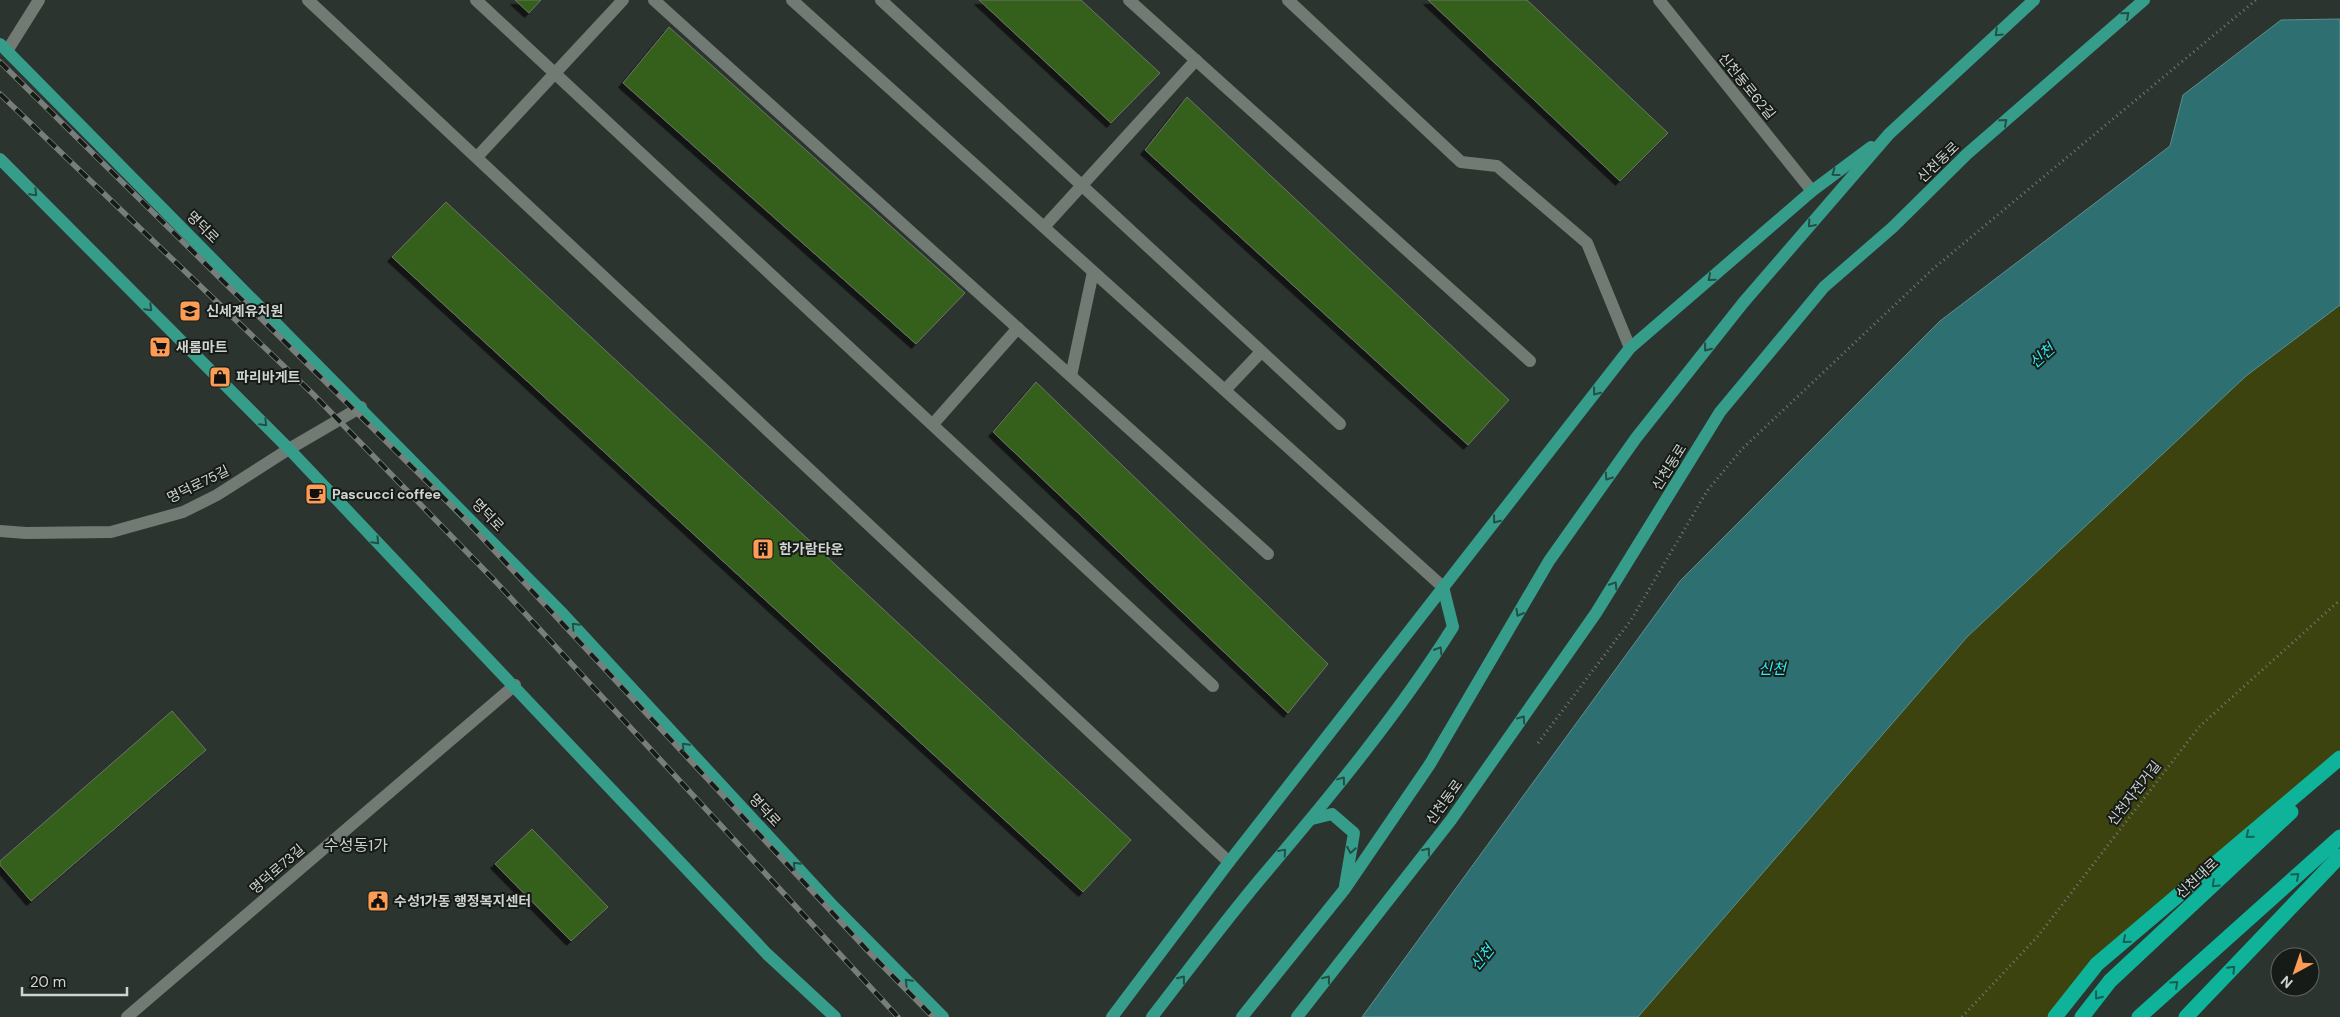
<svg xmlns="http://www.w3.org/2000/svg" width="2340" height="1017" font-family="'DM Sans','Noto Sans KR',sans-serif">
  <defs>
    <filter id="shadow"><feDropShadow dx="-4.5" dy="4.5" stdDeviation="0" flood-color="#0009"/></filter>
  </defs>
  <rect width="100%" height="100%" fill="#2c342f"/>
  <path fill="#3c430f" d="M2340 305V758L2097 964 2055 1017H1638L1967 637 2246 376Z"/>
  <path fill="#2e7071" stroke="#5e8e8e" d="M2340 19V305L2246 376 1967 637 1638 1017H1362L1680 581 1940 321 2170 146 2183 95 2281 20Z"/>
  <g fill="#34611d" stroke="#6e736b" filter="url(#shadow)">
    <path d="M515 0H541L529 13Z"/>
    <path d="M979 0H1081L1160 73 1111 123Z"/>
    <path d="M1428 0H1527L1668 133 1620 181Z"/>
    <path d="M669 27 965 293 916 344 623 83Z"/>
    <path d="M1187 97 1509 400 1468 445 1145 150Z"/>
    <path d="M446 202 1131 840 1083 892 392 257Z"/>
    <path d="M1036 382 1328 664 1288 713 993 432Z"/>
    <path d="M172 711 206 750 31 901 0 865V861Z"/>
    <path d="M532 829 608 907 571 941 495 864Z"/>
  </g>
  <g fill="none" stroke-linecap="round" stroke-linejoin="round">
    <g stroke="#747b76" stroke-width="3" stroke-dasharray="1 4" stroke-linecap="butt">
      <path d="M1538 743 1631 620 1707 491 1742 449 1934 268 2256 0"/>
      <path d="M1962 1017 2038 936 2199 727 2340 600"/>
    </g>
    <g stroke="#717b74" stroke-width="12">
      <path d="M308 0 1229 862"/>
      <path d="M476 0 1213 686"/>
      <path d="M654 0 1268 554"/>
      <path d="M792 0 1443 587"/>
      <path d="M881 0 1340 424"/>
      <path d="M1129 0 1530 361"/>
      <path d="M1288 0 1461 162 1497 166 1587 243 1630 348"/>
      <path d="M1659 0 1812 191"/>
      <path d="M7 51 39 0"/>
      <path d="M477 157 623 0"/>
      <path d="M1044 227 1196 60"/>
      <path d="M1071 376 1093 272"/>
      <path d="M1225 390 1261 352"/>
      <path d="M933 424 1018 328"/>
      <path d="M0 531 26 533 111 532 183 512 217 495 289 449 361 407"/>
      <path d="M127 1017 515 685"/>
    </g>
    <g stroke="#369d8b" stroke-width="12">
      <path d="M0 44 563 614 834 907 943 1017"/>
      <path d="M0 159 289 449 767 954 835 1017"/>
      <path d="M1312 819 1332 814 1354 833 1345 886"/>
      <path d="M1112 1017 1229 862 1630 348 1812 191 1871 147"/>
      <path d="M1152 1017C1190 968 1227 918 1267 871 1333 793 1398 714 1453 627L1443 587"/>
      <path d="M1242 1017 1344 890 1430 764 1549 561 1636 438 1743 303 1889 134 2034 0"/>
      <path d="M1297 1017 1451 820 1596 613 1720 412 1824 287 1893 227 1967 154 2144 0"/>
    </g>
    <g stroke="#0fb39a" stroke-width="15">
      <path d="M2055 1017 2097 964 2340 758"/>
      <path d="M2082 1017 2110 981 2291 812"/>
      <path d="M2139 1017 2340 837"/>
      <path d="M2186 1017 2340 856"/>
    </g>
    <g stroke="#787f7b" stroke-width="5.5">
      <g id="rail">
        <path d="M0 62 463 517 868 951 933 1017"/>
        <path d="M0 94 313 394 496 582 898 1017"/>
      </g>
    </g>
    <use href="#rail" stroke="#171b18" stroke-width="4" stroke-dasharray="11" stroke-linecap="butt"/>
  </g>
  <defs><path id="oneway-chevron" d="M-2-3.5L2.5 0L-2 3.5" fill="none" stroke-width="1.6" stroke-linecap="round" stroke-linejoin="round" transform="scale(1.25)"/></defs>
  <g stroke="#234f46">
    <use href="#oneway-chevron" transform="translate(2126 15) rotate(-41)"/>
    <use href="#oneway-chevron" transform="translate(1998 33) rotate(137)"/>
    <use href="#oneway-chevron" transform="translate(2004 122) rotate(-41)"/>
    <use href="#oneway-chevron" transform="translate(1835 173) rotate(144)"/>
    <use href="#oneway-chevron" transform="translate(34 193) rotate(45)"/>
    <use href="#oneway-chevron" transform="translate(1811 224) rotate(131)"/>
    <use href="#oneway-chevron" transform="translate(1711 278) rotate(139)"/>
    <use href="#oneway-chevron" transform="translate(149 308) rotate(45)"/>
    <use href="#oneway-chevron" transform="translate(1707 348) rotate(128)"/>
    <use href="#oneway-chevron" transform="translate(1596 392) rotate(128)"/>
    <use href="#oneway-chevron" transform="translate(264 423) rotate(45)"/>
    <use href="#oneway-chevron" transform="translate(1608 477) rotate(125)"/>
    <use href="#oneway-chevron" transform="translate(1496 520) rotate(128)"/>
    <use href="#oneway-chevron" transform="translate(376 541) rotate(46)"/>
    <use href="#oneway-chevron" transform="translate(1614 585) rotate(-58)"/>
    <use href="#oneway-chevron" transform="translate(1519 613) rotate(120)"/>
    <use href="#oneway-chevron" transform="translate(575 626) rotate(-133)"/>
    <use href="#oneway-chevron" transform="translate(1439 650) rotate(-58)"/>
    <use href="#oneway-chevron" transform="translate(1522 719) rotate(-55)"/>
    <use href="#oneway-chevron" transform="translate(685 746) rotate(-133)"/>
    <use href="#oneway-chevron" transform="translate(1342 780) rotate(-53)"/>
    <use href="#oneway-chevron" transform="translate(1351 850) rotate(100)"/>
    <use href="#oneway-chevron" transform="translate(1427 851) rotate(-52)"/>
    <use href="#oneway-chevron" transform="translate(1283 852) rotate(-49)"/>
    <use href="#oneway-chevron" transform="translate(796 865) rotate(-133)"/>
    <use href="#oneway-chevron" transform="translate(1182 979) rotate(-52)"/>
    <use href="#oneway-chevron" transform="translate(1327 979) rotate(-52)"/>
    <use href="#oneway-chevron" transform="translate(908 982) rotate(-135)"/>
  </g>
  <g stroke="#135f52">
    <use href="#oneway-chevron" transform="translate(2249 835) rotate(140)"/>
    <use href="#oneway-chevron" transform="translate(2296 876) rotate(-42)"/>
    <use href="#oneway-chevron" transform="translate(2215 884) rotate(137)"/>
    <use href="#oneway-chevron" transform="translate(2126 940) rotate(140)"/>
    <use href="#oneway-chevron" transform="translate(2232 969) rotate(-46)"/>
    <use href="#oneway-chevron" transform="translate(2175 984) rotate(-42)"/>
    <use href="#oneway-chevron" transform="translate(2098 996) rotate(128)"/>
  </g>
  <defs>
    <g id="school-square" transform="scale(1.125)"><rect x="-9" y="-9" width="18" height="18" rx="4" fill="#fd9d55" stroke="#171b18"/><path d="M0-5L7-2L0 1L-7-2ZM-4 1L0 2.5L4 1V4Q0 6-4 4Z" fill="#111"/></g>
    <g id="supermarket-square" transform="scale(1.125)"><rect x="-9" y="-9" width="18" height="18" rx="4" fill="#fd9d55" stroke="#171b18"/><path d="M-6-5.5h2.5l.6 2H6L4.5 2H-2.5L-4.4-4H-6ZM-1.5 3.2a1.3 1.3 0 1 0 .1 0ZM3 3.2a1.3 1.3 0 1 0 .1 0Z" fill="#111"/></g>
    <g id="shop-square" transform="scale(1.125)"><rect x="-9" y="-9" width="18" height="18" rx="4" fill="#fd9d55" stroke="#171b18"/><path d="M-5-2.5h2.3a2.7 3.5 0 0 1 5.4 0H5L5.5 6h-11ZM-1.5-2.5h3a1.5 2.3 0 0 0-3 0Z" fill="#111"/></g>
    <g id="cafe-square" transform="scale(1.125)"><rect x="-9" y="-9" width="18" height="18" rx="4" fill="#fd9d55" stroke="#171b18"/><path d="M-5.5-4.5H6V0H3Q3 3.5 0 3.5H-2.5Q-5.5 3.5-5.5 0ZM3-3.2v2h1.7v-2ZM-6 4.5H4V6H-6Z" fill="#111"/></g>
    <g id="building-square" transform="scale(1.125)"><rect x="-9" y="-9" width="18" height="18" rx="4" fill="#fd9d55" stroke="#171b18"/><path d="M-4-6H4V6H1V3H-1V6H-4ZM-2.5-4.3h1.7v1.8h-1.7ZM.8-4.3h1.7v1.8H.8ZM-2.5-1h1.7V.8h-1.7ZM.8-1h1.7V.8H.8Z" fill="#111"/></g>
    <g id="civic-square" transform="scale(1.125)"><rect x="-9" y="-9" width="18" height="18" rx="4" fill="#fd9d55" stroke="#171b18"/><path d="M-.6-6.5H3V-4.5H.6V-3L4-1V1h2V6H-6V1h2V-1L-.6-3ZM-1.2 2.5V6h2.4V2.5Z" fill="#111"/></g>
  </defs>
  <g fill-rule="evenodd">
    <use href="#school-square" x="190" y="311"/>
    <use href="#supermarket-square" x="160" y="347"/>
    <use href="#shop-square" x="220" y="377"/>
    <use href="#cafe-square" x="316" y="494"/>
    <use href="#building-square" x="763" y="549"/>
    <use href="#civic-square" x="378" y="901"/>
  </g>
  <g text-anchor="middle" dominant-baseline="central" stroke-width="4" stroke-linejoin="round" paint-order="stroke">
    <g font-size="14" fill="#cfd4d1" stroke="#171b18">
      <text transform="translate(1747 86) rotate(51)">신천동로62길</text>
      <text transform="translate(1938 162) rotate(-44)">신천동로</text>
      <text transform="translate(203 227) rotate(45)">명덕로</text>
      <text transform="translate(1669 467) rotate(-58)">신천동로</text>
      <text transform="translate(198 484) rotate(-26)">명덕로75길</text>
      <text transform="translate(488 515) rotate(46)">명덕로</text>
      <text transform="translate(2134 793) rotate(-52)">신천자전거길</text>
      <text transform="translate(1444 802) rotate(-54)">신천동로</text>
      <text transform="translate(765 810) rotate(47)">명덕로</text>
      <text transform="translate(277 869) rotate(-41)">명덕로73길</text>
      <text transform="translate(2197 878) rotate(-43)">신천대로</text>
    </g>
    <g font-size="14" font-weight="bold" fill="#cfd4d1" stroke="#171b18" text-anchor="start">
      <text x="206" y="311">신세계유치원</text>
      <text x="176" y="347">새롬마트</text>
      <text x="236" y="377">파리바게트</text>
      <text x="332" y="494">Pascucci coffee</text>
      <text x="779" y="549">한가람타운</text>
      <text x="394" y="901">수성1가동 행정복지센터</text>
    </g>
    <g font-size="15" font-style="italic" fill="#2dedf1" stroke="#171b18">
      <text transform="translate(2042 356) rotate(-42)">신천</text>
      <text x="1772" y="669">신천</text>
      <text transform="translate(1482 958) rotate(-51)">신천</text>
    </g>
    <g font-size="16" fill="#c5cfc8" stroke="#171b18">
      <text x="356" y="845">수성동1가</text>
    </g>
  </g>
  <g transform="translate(2295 972) rotate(220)"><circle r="24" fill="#171b18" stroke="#616562"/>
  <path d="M0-4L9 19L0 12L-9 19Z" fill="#fd9d55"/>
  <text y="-8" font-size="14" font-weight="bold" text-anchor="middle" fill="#cfd4d1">N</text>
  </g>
  <path d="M22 987v8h105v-8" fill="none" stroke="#cfd4d1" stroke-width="2.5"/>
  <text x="30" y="987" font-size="15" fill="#cfd4d1" stroke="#171b18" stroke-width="4" paint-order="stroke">20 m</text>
</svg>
